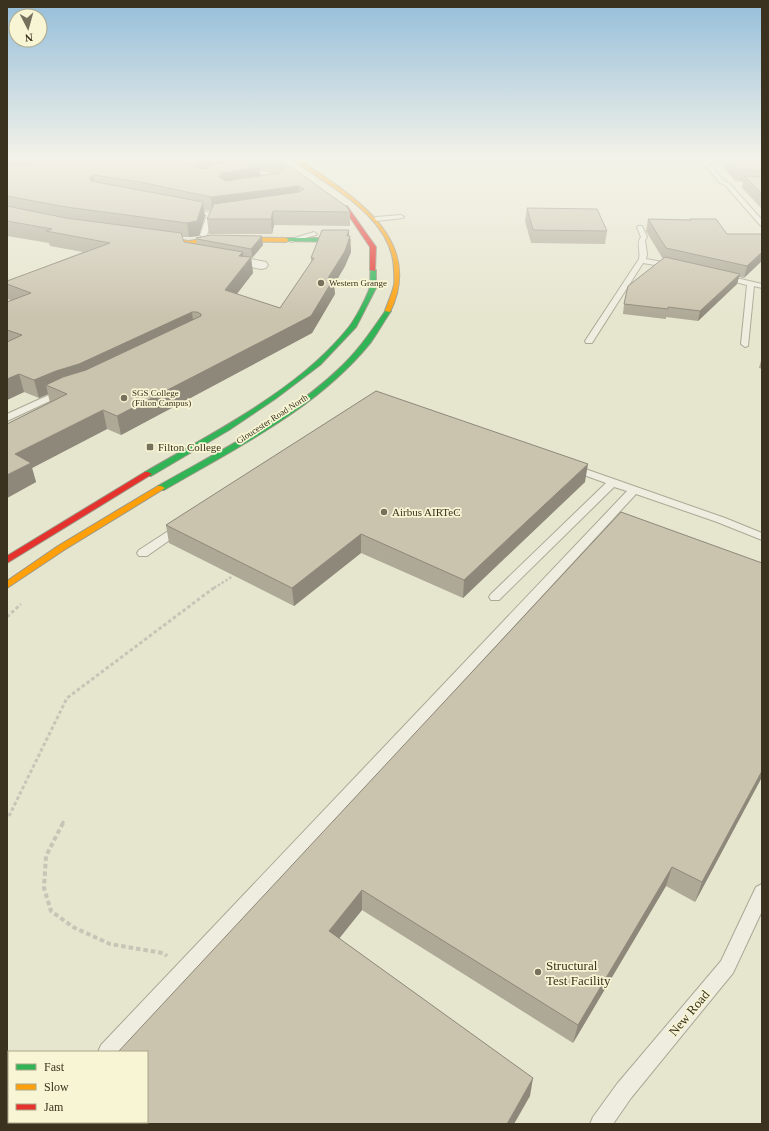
<svg xmlns="http://www.w3.org/2000/svg" width="769" height="1131" font-family="'Times New Roman',serif">
  <rect width="100%" height="100%" fill="#e6e5ce"/>
  <g fill="none" stroke-linecap="round" stroke-linejoin="round">
    <g stroke="#aba896" stroke-width="2">
      <g id="lane">
        <path d="M700 159H705L724 181 729 183 762 220V226L760 225 725 185 720 183Z"/>
        <path d="M190 208 214 214 207 235 211 240 210 241H206L200 235 207 215 188 211 187 210Z"/>
        <path d="M401 215 404 217 403 218 376 221 373 219 376 217Z"/>
        <path d="M638 226H642L647 237 645 240 647 254 646 259 673 264 677 266 673 268 643 263 592 343H586L585 341 639 259C641 252 636 243 641 237L637 227Z"/>
        <path d="M314 232 317 234 316 235 291 242 288 240Z"/>
        <path d="M719 274 762 284V288L754 286 748 346 745 347 741 344 747 285 719 278Z"/>
        <path d="M62 389 65 390 67 392 65 394 7 421V414Z"/>
        <path d="M571 464 725 518 762 533V540L717 522 636 494 121 1052H98L101 1045 627 491 614 487 499 600H491L489 597 491 594 606 483 567 469 566 467Z"/>
        <path d="M180 525 184 526 186 528 184 530 147 556H139L137 553 139 550 176 526Z"/>
        <path d="M762 884V911L733 973 631 1098 613 1124H590L593 1117 617 1084 721 961 756 887Z"/>
        <rect x="30" y="1122" width="22" height="2"/>
      </g>
    </g>
    <g stroke="#aba896" stroke-width="2">
      <path id="street" d="M222 254 261 261 266 262 268 265 266 268 261 269 217 261 215 258 217 255Z"/>
    </g>
    <g stroke="#9b9887" stroke-width="2">
      <g id="fast">
        <path d="M286 238H347L350 240 347 242 284 241V239Z"/>
        <path d="M371 269 376 270V288L356 327 320 365 275 399 229 430 151 476H145L144 474 145 472C214 432 299 390 349 327 356 318 365 300 369 290 372 283 369 275 371 269Z"/>
        <path d="M386 310 391 311C384 321 378 332 371 342 318 408 236 448 164 490H158L157 488 158 486C221 450 291 416 343 365 360 348 373 329 386 310Z"/>
      </g>
    </g>
    <g stroke="#9b9887" stroke-width="2">
      <g id="slow">
        <path d="M292 159H298C350 194 426 238 390 312L385 311C388 302 392 294 394 285 395 280 394 274 394 270 393 216 329 187 292 159Z"/>
        <path d="M160 237 189 241 212 237 286 238 289 240 286 242 212 241 189 245 158 240 157 239Z"/>
        <path d="M158 486H161L165 488 64 550 7 588V581L58 546Z"/>
      </g>
    </g>
    <g stroke="#9b9887" stroke-width="2">
      <g id="jam">
        <path d="M343 206H347L376 247 375 271 370 270V247L343 207Z"/>
        <path d="M145 472H148L152 474 7 563V556Z"/>
      </g>
    </g>
    <path stroke="#c7c5b6" stroke-width="2.5" stroke-dasharray="2.5 2" stroke-linecap="butt" d="M214 588 233 576"/>
    <g stroke="#c7c5b6" stroke-width="3" stroke-dasharray="3.5 2.5" stroke-linecap="butt">
      <path d="M7 617 21 604"/>
      <path d="M9 816 67 698 215 587"/>
      <path d="M62 824 64 821"/>
    </g>
    <path stroke="#c7c5b6" stroke-width="4" stroke-dasharray="4.5 3" stroke-linecap="butt" d="M63 823 46 856 44 888 51 911 73 927 110 944 163 953 167 956"/>
    <use href="#lane" fill="#eeeddf" fill-rule="evenodd"/>
    <use href="#street" fill="#eeeddf" fill-rule="evenodd"/>
    <use href="#fast" fill="#30b455" fill-rule="evenodd"/>
    <use href="#slow" fill="#ff9f0a" fill-rule="evenodd"/>
    <use href="#jam" fill="#e5322d" fill-rule="evenodd"/>
  </g>
  <g fill="#aea896" fill-rule="evenodd">
    <path d="M7 159H173L186 164 185 159H280L350 212V226L274 225 272 234H209L207 219 211 211 204 210 205 216 199 236 189 237H182L184 242 197 244 196 238 263 245 252 258H251L253 273 236 294 280 308 311 262V258L349 230V236H350L351 252 345 266 334 285 335 294 312 333 121 435 107 429 32 468 36 482 7 498V424L50 403 48 394 39 398 24 392 7 400V302L11 300 7 299V281L83 252 50 246 49 243 7 236ZM260 170 272 174 260 176Z"/>
    <path d="M716 159H762V209L742 188 743 182 735 181Z"/>
    <path d="M527 208 607 231 605 244 531 243 525 221Z"/>
    <path d="M648 219 690 220V219L727 234H762L744 278 739 277 737 284 698 321 666 317V319L623 314 624 304 663 259 646 231Z"/>
    <path d="M762 357V369L759 368Z"/>
    <path d="M585 482 463 598 361 553 294 606 169 543 166 525Z"/>
    <path d="M762 563V777L695 902 666 886 573 1043 362 910 339 938 530 1096 147 1052Z"/>
  </g>
  <g fill="#8d887a">
    <path d="M198 159H230L231 165 199 171Z"/>
    <path d="M260 167 261 180 222 187 219 177 221 173Z"/>
    <path d="M94 175 96 189 89 178Z"/>
    <path d="M299 186 300 200 212 211 211 197Z"/>
    <path d="M203 202 205 216 199 236 189 237 187 223Z"/>
    <path d="M273 211 274 225 272 234 271 219Z"/>
    <path d="M349 230V239L350 236 351 252 345 266 334 285 335 294 312 333 121 435 117 416 328 278 347 236Z"/>
    <path d="M262 236 263 245 252 258 251 249Z"/>
    <path d="M243 252 244 267 251 257 253 273 227 307 225 290 239 256Z"/>
    <path d="M762 252V261L744 278 747 266Z"/>
    <path d="M740 274 737 284 698 321 700 311Z"/>
    <path d="M192 312 194 329 82 382 46 385 48 394 39 398 34 380Z"/>
    <path d="M19 374 24 392 7 400V379Z"/>
    <path d="M103 410 107 429 32 468 36 482 7 498V475L15 454Z"/>
    <path d="M588 464 585 482 463 598 464 580Z"/>
    <path d="M361 534V553L294 606 292 588Z"/>
    <path d="M762 771V777L695 902 702 882Z"/>
    <path d="M672 867 666 886 573 1043 578 1025Z"/>
    <path d="M362 890V910L330 950 329 931Z"/>
    <path d="M533 1078 530 1096 514 1124H507Z"/>
  </g>
  <g fill="#cac3ae" stroke="#8d887a">
    <path d="M32 159H173L203 169 209 168V165L230 162 244 163 260 167 221 173 219 177 226 181 278 173 285 168 283 165 267 159H280L347 207 350 212 273 211 271 219H207L214 204 299 192 304 189 299 186 211 197 140 182 94 175 89 178 91 181 203 202 197 221 187 223 66 207 7 196V164L28 166 35 161Z"/>
    <path d="M729 159H762V171L738 169Z"/>
    <path d="M744 176 762 177V194Z"/>
    <path d="M7 206 66 218 181 233 184 242 243 252 239 256 251 257 225 290 280 308 314 258H311L322 230H349L347 236H350L345 251 328 278H334L311 316 117 416 103 410 15 454 31 463 7 475V424L67 394 46 385 63 377 86 370 201 316V314L197 312H192L79 364 56 371 34 380 19 374 7 379V342L22 335 7 330V302L31 293 7 284V281L110 243 46 231 52 229 7 221Z"/>
    <path d="M527 208 597 209 607 231 533 230Z"/>
    <path d="M648 219 691 220 690 219H716L727 234H762V252L747 266 666 248Z"/>
    <path d="M211 235 262 236 251 249 197 239 196 238Z"/>
    <path d="M665 257 740 274 700 311 668 307V309L624 304 628 286Z"/>
    <path d="M376 391 588 464 464 580 361 534 292 588 166 525Z"/>
    <path d="M621 512 762 563V771L702 882 672 867 578 1025 362 890 329 931 533 1078 507 1124H50L52 1122H147V1052H118Z"/>
  </g>
  <linearGradient id="sky" x2="0" y2="1"><stop stop-color="#95beda"/><stop offset="0.5" stop-color="#f4f3e9"/><stop offset="1" stop-color="#f4f3e9" stop-opacity="0"/></linearGradient>
  <rect width="769" height="318" fill="url(#sky)"/>
  <g fill="#76715c" stroke="#f7f5d4" stroke-width="1.5">
    <circle cx="321" cy="283" r="4"/>
    <circle cx="124" cy="398" r="4"/>
    <rect x="146" y="443" width="8" height="8" rx="2"/>
    <circle cx="384" cy="512" r="4"/>
    <circle cx="538" cy="972" r="4"/>
  </g>
  <g text-anchor="middle" dominant-baseline="central" stroke-width="3.5" stroke-linejoin="round" paint-order="stroke">
    <g font-size="9" fill="#3a321e" stroke="#f7f5d4" text-anchor="start">
      <text x="329" y="283">Western Grange</text>
      <text x="132" y="393">SGS College<tspan x="132" dy="10">(Filton Campus)</tspan></text>
    </g>
    <g font-size="9" fill="#3a321e" stroke="#f7f5d4">
      <text transform="translate(272 419) rotate(-33)">Gloucester Road North</text>
    </g>
    <g font-size="11" fill="#3a321e" stroke="#f7f5d4" text-anchor="start">
      <text x="158" y="447">Filton College</text>
      <text x="392" y="512">Airbus AIRTeC</text>
    </g>
    <g font-size="13" fill="#3a321e" stroke="#f7f5d4" text-anchor="start">
      <text x="546" y="965">Structural<tspan x="546" dy="15">Test Facility</tspan></text>
    </g>
    <g font-size="13" fill="#3a321e" stroke="#f7f5d4">
      <text transform="translate(689 1013) rotate(-50)">New Road</text>
    </g>
  </g>
  <rect width="769" height="1131" fill="none" stroke="#3a321e" stroke-width="16"/>
  <rect x="8" y="1051" width="140" height="72" fill="#f7f5d4" stroke="#aba78b"/>
  <rect x="16" y="1064" width="20" height="6" fill="#30b455" stroke="#aba78b"/>
  <text x="44" y="1071" font-size="12" fill="#3a321e">Fast</text>
  <rect x="16" y="1084" width="20" height="6" fill="#ff9f0a" stroke="#aba78b"/>
  <text x="44" y="1091" font-size="12" fill="#3a321e">Slow</text>
  <rect x="16" y="1104" width="20" height="6" fill="#e5322d" stroke="#aba78b"/>
  <text x="44" y="1111" font-size="12" fill="#3a321e">Jam</text>
  <g transform="translate(28 28) rotate(174)"><circle r="19" fill="#f7f5d4" stroke="#aba78b"/>
  <path d="M0-3L7 15L0 10L-7 15Z" fill="#76715c"/>
  <text y="-6" font-size="11" font-weight="bold" text-anchor="middle" fill="#3a321e">N</text>
  </g>
</svg>
